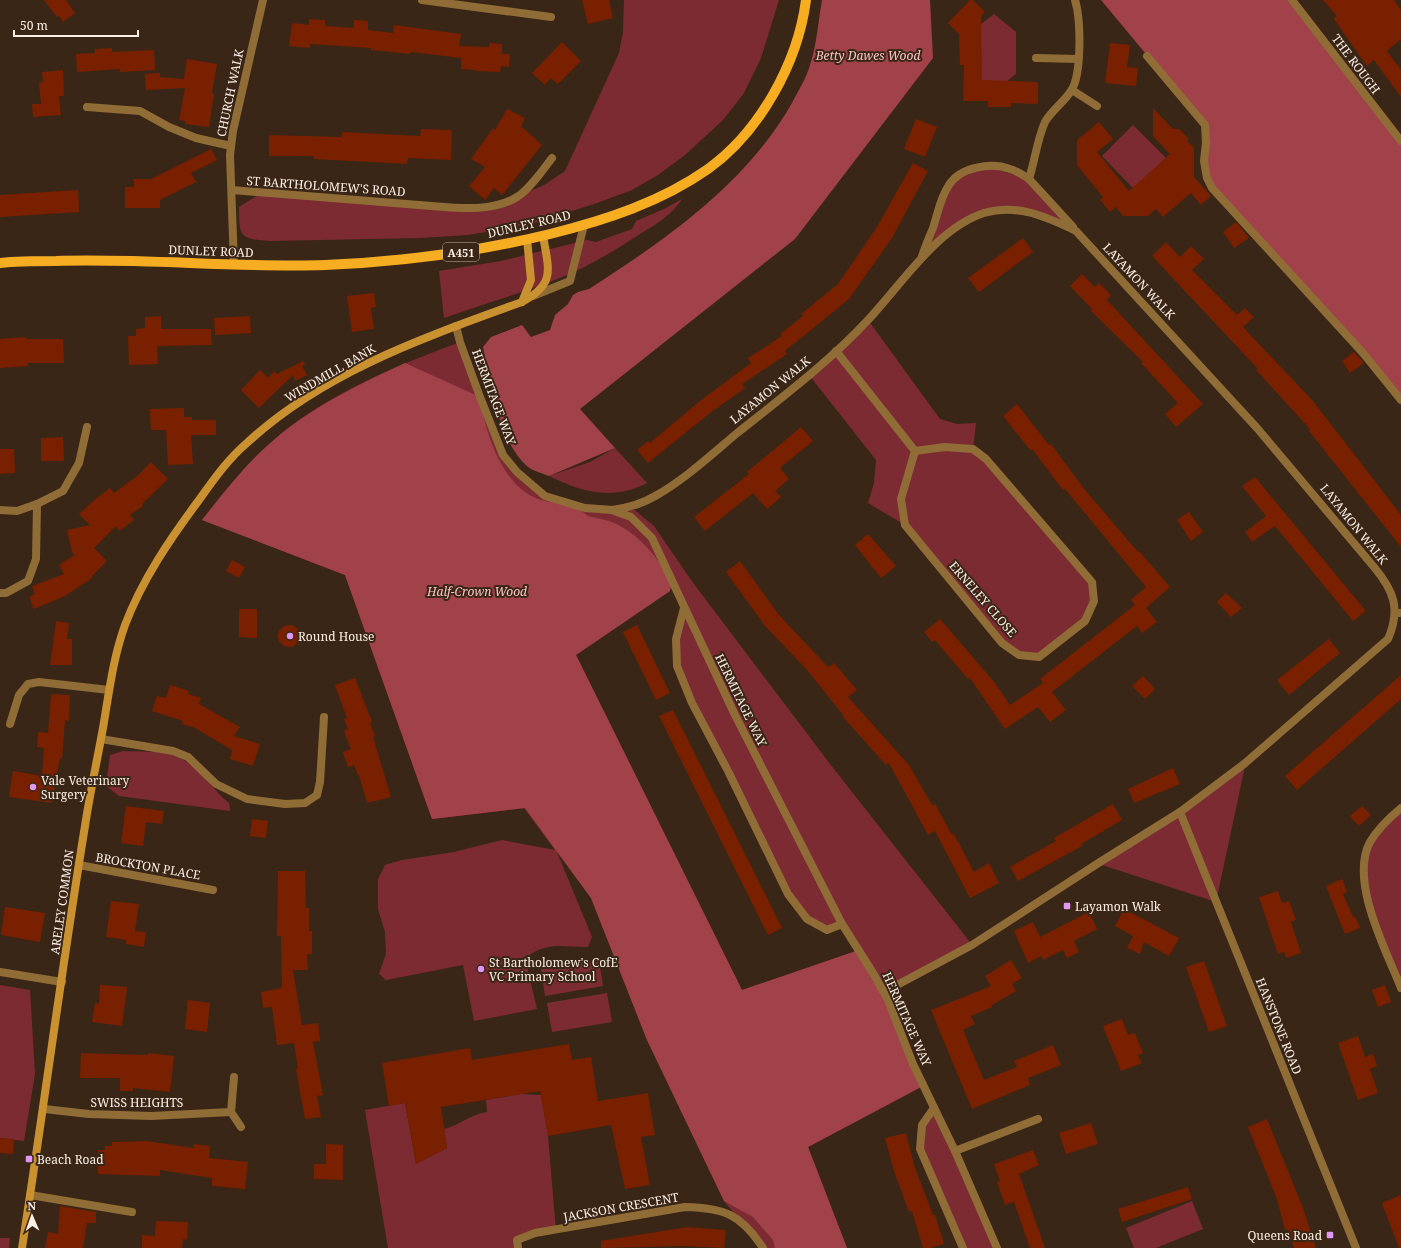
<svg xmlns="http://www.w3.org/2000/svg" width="1401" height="1248" font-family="'Noto Serif',serif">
  <rect width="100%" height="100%" fill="#3a2617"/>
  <g fill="#7d2b33" fill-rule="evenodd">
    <path d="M624 0H779L761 58 744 93 723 120 685 155 658 175 632 190 597 203 531 224 468 235 419 238 270 241C240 239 239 237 239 207L261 193 486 208 517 197 544 185 565 171 619 53 623 32Z"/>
    <path d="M994 14 1016 32V74L1001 86H980V25Z"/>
    <path d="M1133 125 1166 158 1134 189 1102 156Z"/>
    <path d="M985 166 1029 179 1076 231 1023 210 973 217 921 258 949 184Z"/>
    <path d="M682 199C672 215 655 225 640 234 614 251 586 268 557 279 520 294 482 304 444 318L439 271 501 261 587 240 596 242 632 229 636 221 664 209Z"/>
    <path d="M868 320 940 419 957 424 976 423 973 449 1092 582 1094 601 1085 621 1039 657 1019 655 1002 643 905 525 868 503 874 483 876 460 809 375Z"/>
    <path d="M460 342 503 455 527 482 566 503 631 507 654 526 691 580 830 764 970 942 884 992 923 1086 808 1147 847 1248H763L724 1201 647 1040 591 898 557 852 592 937 588 947C562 947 547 941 525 958L537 1009 474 1021 463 965 386 980 379 974 386 954 385 932 378 909V879L385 865 402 860 454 852 502 840 555 850 524 808 432 819 345 575 202 520C225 491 247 463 275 439 328 393 396 366 460 342ZM672 582 684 608 676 639 677 666 788 894 807 919 827 930 843 924 856 951 742 990 576 655 670 591Z"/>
    <path d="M615 448 647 483C612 501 582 492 549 476L590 462Z"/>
    <path d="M123 751C139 752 160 750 176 756 195 763 213 790 229 803L230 811 119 796 106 786 110 755Z"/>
    <path d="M1245 766 1216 902 1102 865Z"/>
    <path d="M1401 808V988L1367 895 1366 855 1381 826Z"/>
    <path d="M599 960 603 986 545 996 541 969Z"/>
    <path d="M0 985 30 990 35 1074 24 1141 0 1138Z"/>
    <path d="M607 993 612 1022 552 1032 547 1003Z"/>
    <path d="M521 1094 541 1095 548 1136 556 1231 517 1240 518 1248H388L365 1110 405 1103 416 1164 447 1148 444 1129C460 1125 471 1114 487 1112L486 1100Z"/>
    <path d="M934 1108 997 1248H963L920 1149 922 1125Z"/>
    <path d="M1192 1201 1203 1229 1156 1248H1134L1126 1228Z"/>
    <path d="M0 1238H10L9 1248H0Z"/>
  </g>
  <g fill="#a14149">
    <path d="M822 0H930L933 58 795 239 580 409 615 448 549 476C542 473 532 471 527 466 499 442 490 382 483 347L491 337 522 325 531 337 550 330 555 315 568 304 573 295 578 292 589 289C665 240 746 184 792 103 798 91 806 79 810 65 817 44 818 22 822 0Z"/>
    <path d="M1101 0H1292L1401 141V400L1207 178 1205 125Z"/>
    <path d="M405 363 480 397C485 432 502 488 541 500 551 503 564 501 574 505 579 507 583 513 588 516 595 518 603 519 609 521 637 531 657 557 672 581L670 591 576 655 742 990 856 951 873 973 923 1086 808 1147 847 1248H775L773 1240 753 1217 724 1201 647 1040 591 898 525 808 432 819 345 575 202 520C225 491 247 462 276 438 314 406 360 384 405 363Z"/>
  </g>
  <g fill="#792000">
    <path d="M44 0H66L75 13 63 22 59 16 57 17Z"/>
    <path d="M582 0H609L613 18 588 24Z"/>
    <path d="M970 0H973L985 12 981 16 982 80 1038 82V104L1011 103V107H988V101H963L964 65H960L959 34 948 23Z"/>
    <path d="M1323 0H1394L1401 10V39L1387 51 1401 70V97L1374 60 1367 66 1334 19 1337 16Z"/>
    <path d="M309 19 325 20V26L354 28V20L368 21V30L393 33 394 25 461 34 459 46 489 47V43L502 44V54H510L509 67 501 66 500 72 476 71V70L461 69V58L411 52 410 54 371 50V48L310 44V48L289 46 292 23 309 25Z"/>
    <path d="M562 42 581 61 558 84 551 78 545 85 532 73Z"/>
    <path d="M1110 43 1130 45 1127 67 1138 68 1136 86 1105 83Z"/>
    <path d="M112 48V52L154 50 155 70 120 72V69L77 72 76 54 95 53V49Z"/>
    <path d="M187 59 217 64 212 93 214 94 209 127 185 124V121L179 120 185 88 146 90 145 74 160 73V77L184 79Z"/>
    <path d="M63 70 64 96H59L61 115 33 117 32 104H41L39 82H43L42 72Z"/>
    <path d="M1153 108 1173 129H1179L1188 138V142L1194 147V177L1211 196 1201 205 1191 193 1163 217 1156 209 1148 216H1123L1116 207 1110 212 1100 200 1103 197 1077 165V140L1099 122 1113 139 1097 152 1129 191 1170 154 1153 136Z"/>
    <path d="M507 109 525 118 521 126 542 145 502 195 494 188 485 200 469 186 485 167 471 159 493 128 495 130Z"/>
    <path d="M916 119 937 127 925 157 904 149Z"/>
    <path d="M421 129 452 130 451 160 408 158 407 164 314 159V156H269V135L342 137V132L420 136Z"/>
    <path d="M211 149 217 160 191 173 196 182 160 200V208H125V187H134V179H151Z"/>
    <path d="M913 163 928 171 892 238 849 299 785 351 787 354 742 384 745 388 710 413 648 463 637 450 648 441 650 443 701 400 751 363 748 358 782 336 780 334 803 316 801 314 838 284 877 227Z"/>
    <path d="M78 190 79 212 0 217V195Z"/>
    <path d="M1236 222 1249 238 1234 248 1223 232Z"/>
    <path d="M1023 238 1033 252 979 292 968 278Z"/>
    <path d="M1166 242 1180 257 1191 246 1204 259 1192 270 1237 315 1245 308 1254 317 1243 327 1313 401 1401 515V547L1309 431 1310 429 1256 370 1258 369 1152 256Z"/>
    <path d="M1082 274 1095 287 1099 283 1111 295 1107 300 1203 404 1176 427 1165 414 1178 403 1141 363 1143 362 1090 310 1092 309 1070 286Z"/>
    <path d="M374 293 376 307 371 308 374 329 352 332 347 296Z"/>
    <path d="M161 316V329H211L212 345 157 346 158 364 129 365 128 336H136V329L145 328V317Z"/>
    <path d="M250 316 251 333 215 335 214 318Z"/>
    <path d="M26 337V339H63L64 363H28V366L0 368V339Z"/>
    <path d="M1354 352 1364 363 1350 373 1342 361Z"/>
    <path d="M303 361 305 364 302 366 307 375 295 381 293 375 259 408 241 390 260 370 268 378 274 371 277 374Z"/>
    <path d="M1017 404 1049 445 1051 444 1085 490 1138 552 1139 551 1170 587 1146 608 1157 622 1142 633 1137 626 1052 692 1066 710 1050 722 1038 707 1005 729 970 678 968 679 935 640 932 642 924 632 940 619 995 683 1010 705 1043 683 1040 679 1135 605 1131 600 1146 587 1065 489 1063 490 1032 449 1030 450 1003 416Z"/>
    <path d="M184 408V417H192V420H216V435H191L193 464 168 465 166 430H151L150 409Z"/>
    <path d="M801 427 813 441 780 468 789 479 775 491 781 497 767 509 753 493 705 531 694 517 749 474 747 472Z"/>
    <path d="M63 437 64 461H41V438Z"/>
    <path d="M0 449H14L15 473 0 474Z"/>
    <path d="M151 462 168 479 142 504 143 506 130 515 134 520 119 531 116 526 94 548 107 561 91 577 92 578 65 596 34 609 29 597 35 594 32 586 64 574 59 565 75 555 72 552 67 530 90 525 79 514 93 501 110 488 114 493 137 476Z"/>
    <path d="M1255 477 1366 611 1353 621 1275 526 1252 542 1245 532 1266 516 1242 486Z"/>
    <path d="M1189 512 1203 532 1191 541 1177 520Z"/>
    <path d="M868 534 896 566 881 578 855 545Z"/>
    <path d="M232 560 245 567 239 578 226 571Z"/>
    <path d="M740 561 779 615 828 667 834 663 857 690 848 697 909 765 932 805 935 804 952 835 954 834 974 872 989 863 999 883 970 898 935 831 928 835 889 763 886 765 843 717 844 716 807 670 765 626 726 572Z"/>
    <path d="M1226 593 1242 608 1231 617 1217 602Z"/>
    <path d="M239 609H257V638L239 637Z"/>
    <path d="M56 621 69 623 67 639H72V665H50Z"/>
    <circle cx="289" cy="636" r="11"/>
    <path d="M637 625 670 693 656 700 623 632Z"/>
    <path d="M1329 639 1340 653 1289 695 1277 680Z"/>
    <path d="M1401 675V699L1297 790 1285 776Z"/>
    <path d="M1143 676 1155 689 1145 699 1132 686Z"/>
    <path d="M355 678 372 722 370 723 375 736 373 737 391 797 367 803 359 775H358L354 765 348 767 343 752 351 749 344 731 348 729 344 719 347 718 335 685Z"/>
    <path d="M170 685 189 691 188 694 201 698 199 704 240 727 234 736 260 744 253 766 230 759 232 750 195 728 182 724 183 721 152 711 157 696 166 698Z"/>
    <path d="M51 694 70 695 69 721 65 720 62 759 60 758 52 803 9 797 13 771 42 776 44 748 37 747 38 732 48 733Z"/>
    <path d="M673 710 782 928 768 935 659 716Z"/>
    <path d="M1173 768 1180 784 1134 803 1128 789Z"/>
    <path d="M1113 804 1122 820 1081 844 1082 846 1018 881 1010 867 1056 841 1054 838Z"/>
    <path d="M126 806 164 811 162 824 146 822 143 846 121 843Z"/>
    <path d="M1362 806 1371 815 1359 826 1350 816Z"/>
    <path d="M252 819 268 821 266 838 250 836Z"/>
    <path d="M278 871H305L306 908H309V931H312V954H307L308 970H293L302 1025 318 1023 320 1041 313 1042 323 1095 317 1096 321 1117 305 1119 296 1069 298 1068 294 1043 277 1045 272 1007 263 1008 261 992 282 988 281 936H277Z"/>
    <path d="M1342 879 1347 892 1343 894 1353 917 1355 916 1360 928 1345 934 1326 886Z"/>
    <path d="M1278 891 1282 903 1289 901 1296 920 1291 922 1301 953 1286 958 1284 952 1278 954 1259 897Z"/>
    <path d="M111 901 139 904 135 931 146 932 144 947 126 944V940L106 937Z"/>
    <path d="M5 907 45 913 40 942 1 935Z"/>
    <path d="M1124 909 1179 938 1169 956 1144 942 1140 954 1127 948 1133 936 1115 926Z"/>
    <path d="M1089 912 1097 929 1074 941 1079 952 1067 958 1063 950 1043 960 1041 956 1028 963 1014 931 1033 922 1040 937Z"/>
    <path d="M1011 960 1022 978 1012 984 1016 991 992 1005V1007L971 1016 975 1024 963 1030 984 1080 1017 1067 1014 1061 1053 1045 1061 1065 1028 1078 1030 1085 972 1109 931 1010 991 986 985 976Z"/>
    <path d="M1204 961 1227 1026 1209 1032 1186 967Z"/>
    <path d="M100 985 127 987 122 1026 92 1022 95 1003 99 1004Z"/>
    <path d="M1385 985 1391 1002 1378 1007 1372 990Z"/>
    <path d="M188 1000 210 1003 207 1032 185 1029Z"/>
    <path d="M1122 1019 1128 1035 1135 1033 1143 1053 1138 1055 1142 1063 1121 1071 1103 1026Z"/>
    <path d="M1358 1036 1365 1057 1373 1054 1377 1066 1370 1069 1378 1093 1358 1100 1338 1043Z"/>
    <path d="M569 1044 572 1060 591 1057 598 1101 648 1093 655 1135 641 1137 650 1185 625 1189 611 1125 548 1136 540 1091 441 1107 447 1148 416 1164 405 1103 389 1106 382 1063 470 1048 472 1060Z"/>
    <path d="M81 1053 148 1055 149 1053 174 1056 170 1092 133 1088V1091H120V1078H80Z"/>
    <path d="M1267 1119 1303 1208 1316 1248H1294L1288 1229 1285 1230 1277 1199 1248 1127Z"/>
    <path d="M1091 1123 1098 1144 1066 1154 1059 1133Z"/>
    <path d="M906 1133 914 1165 933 1215H935L944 1244 930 1248H923L912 1211 909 1212 894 1171 885 1138Z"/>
    <path d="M0 1138 14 1139 13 1154 0 1153Z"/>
    <path d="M147 1141 193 1148 194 1144 210 1146 209 1158 248 1162 245 1189 212 1186V1178L160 1170V1176L98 1174V1150H105V1146H112V1142Z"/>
    <path d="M326 1144 343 1145V1180L314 1179V1164H326Z"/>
    <path d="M1033 1150 1039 1165 1019 1174 1045 1248H1030L1014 1202 1005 1205 997 1182 1000 1181 994 1164Z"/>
    <path d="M1188 1187 1192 1199 1122 1222 1118 1209Z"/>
    <path d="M1401 1195V1248H1399L1382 1203Z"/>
    <path d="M60 1206 96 1212V1223H87L83 1248H45L48 1232 58 1234Z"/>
    <path d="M156 1221 188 1222 187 1240 183 1239 182 1248H142V1235L155 1236Z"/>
    <path d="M687 1227 726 1230 724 1248 682 1246 601 1248V1241Z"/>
  </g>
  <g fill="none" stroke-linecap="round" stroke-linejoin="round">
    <g stroke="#906d36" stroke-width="8">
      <path d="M1292 0 1401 141"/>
      <path d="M1147 56 1205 125 1206 143 1204 161 1207 178 1212 188 1363 353 1401 400"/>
      <path d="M419 205C450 207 490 214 517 197 529 190 543 170 552 158"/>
      <path d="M533 296 570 281 584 225"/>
      <path d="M684 608 676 639 677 666 692 703 728 771 788 894 807 919 827 930 842 924"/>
      <path d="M1399 613H1401"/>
      <path d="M1401 808C1389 818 1378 828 1370 842 1349 881 1386 950 1401 988"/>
      <path d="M934 1108 922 1125 920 1149 963 1248"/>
      <path d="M30 1195 132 1212"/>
    </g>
    <g stroke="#906d36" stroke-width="8">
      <path d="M422 0 551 17"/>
      <path d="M1036 58 1078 59"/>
      <path d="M1072 90 1097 106"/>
      <path d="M87 107 140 111 169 127 196 138 231 146"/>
      <path d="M232 190 419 205"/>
      <path d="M1073 227 1029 179C1035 160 1037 140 1045 122 1051 111 1064 102 1071 91 1082 75 1081 19 1075 0"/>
      <path d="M922 256C925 247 929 237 933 228 938 213 940 198 949 185 960 167 991 162 1010 169 1017 171 1023 175 1029 179"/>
      <path d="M234 265 230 155 233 131 263 0"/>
      <path d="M456 326 460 342 480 397 503 455 517 472 545 496 585 508 612 510 631 517 652 538 735 715 842 924 873 973 888 1000 913 1064 955 1151 997 1248"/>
      <path d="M836 351 915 451 945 447 973 449 986 459 1092 582 1094 601 1085 621 1039 657 1019 655 1002 643 905 525 901 499 915 451"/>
      <path d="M0 510 17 511 37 504 63 491 79 463 87 427"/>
      <path d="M612 510C628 508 642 504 657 495 685 479 711 455 736 434 781 398 828 363 868 320 901 285 937 228 984 213 1017 203 1047 217 1076 231L1257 428 1374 567C1394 591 1401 609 1388 639L1244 764 1180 812 1100 862 972 945 884 992"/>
      <path d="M0 593H6L28 581 36 559 37 504"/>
      <path d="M10 724 19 695 28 684 39 682 109 690"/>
      <path d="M101 739 173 751 188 757 216 784 247 799 285 804 305 803 317 795 320 782 324 717"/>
      <path d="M1180 812 1356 1248"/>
      <path d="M79 865 213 890"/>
      <path d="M0 972 62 982"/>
      <path d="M44 1109 89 1114 151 1116 231 1112 241 1127"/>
      <path d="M231 1112 234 1077"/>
      <path d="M955 1151 1038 1119"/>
      <path d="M518 1248 517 1240 535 1233 685 1207C724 1208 741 1214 763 1248"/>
    </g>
    <g stroke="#c99130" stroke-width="8">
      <path d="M522 302 531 280 527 239"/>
      <path d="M22 1248C44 1107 62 966 85 826 90 793 97 761 103 728 109 693 113 658 125 625 142 580 170 539 199 500 214 479 228 459 248 442 325 371 426 337 522 302 557 283 548 269 543 235"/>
    </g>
    <path stroke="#f6ad21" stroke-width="10" d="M0 263C18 261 37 261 56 261 145 258 235 268 325 265 401 262 476 252 550 234 606 220 661 202 708 169 760 132 798 62 806 0"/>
  </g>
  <g fill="#df98f2" stroke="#3a2617" stroke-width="1.5">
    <circle cx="290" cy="636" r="4"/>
    <circle cx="33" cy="787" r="4"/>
    <rect x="1063" y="902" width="8" height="8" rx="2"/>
    <circle cx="481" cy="969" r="4"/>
    <rect x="25" y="1155" width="8" height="8" rx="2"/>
    <rect x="1326" y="1231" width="8" height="8" rx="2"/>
  </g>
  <g text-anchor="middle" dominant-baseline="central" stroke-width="4" stroke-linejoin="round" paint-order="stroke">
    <rect fill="#3a2617" stroke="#c3b3a8" stroke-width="1" x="443" y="243" width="36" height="18" rx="3"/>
    <g font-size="11" font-weight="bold" fill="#fef0e6">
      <text x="461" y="252">A451</text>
    </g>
    <g font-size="12" font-style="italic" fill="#fbc4c4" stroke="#3a2617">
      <text x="868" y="55">Betty Dawes Wood</text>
      <text x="477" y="591">Half-Crown Wood</text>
    </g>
    <g font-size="12" fill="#fef0e6" stroke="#3a2617">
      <text transform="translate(1356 64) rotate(53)">THE ROUGH</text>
      <text transform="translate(230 93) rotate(-78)">CHURCH WALK</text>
      <text transform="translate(326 186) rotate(4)">ST BARTHOLOMEW'S ROAD</text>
      <text transform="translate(529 224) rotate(-13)">DUNLEY ROAD</text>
      <text transform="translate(211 251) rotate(2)">DUNLEY ROAD</text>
      <text transform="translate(1139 281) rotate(47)">LAYAMON WALK</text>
      <text transform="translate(330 373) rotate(-30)">WINDMILL BANK</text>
      <text transform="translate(770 390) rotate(-39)">LAYAMON WALK</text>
      <text transform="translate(494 397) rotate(69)">HERMITAGE WAY</text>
      <text transform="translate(1354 524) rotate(51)">LAYAMON WALK</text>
      <text transform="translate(983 599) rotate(49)">ERNELEY CLOSE</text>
      <text transform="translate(741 700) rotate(64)">HERMITAGE WAY</text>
      <text transform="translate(148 866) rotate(10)">BROCKTON PLACE</text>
      <text transform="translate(62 902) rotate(-82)">ARELEY COMMON</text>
      <text transform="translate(907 1019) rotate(66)">HERMITAGE WAY</text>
      <text transform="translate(1279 1026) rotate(68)">HANSTONE ROAD</text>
      <text x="137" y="1102">SWISS HEIGHTS</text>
      <text transform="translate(621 1207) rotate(-10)">JACKSON CRESCENT</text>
    </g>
    <g font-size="12" fill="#fef0e6" stroke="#3a2617" text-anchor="start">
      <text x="298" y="636">Round House</text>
      <text x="41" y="780">Vale Veterinary<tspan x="41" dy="14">Surgery</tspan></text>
      <text x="1075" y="906">Layamon Walk</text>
      <text x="489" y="962">St Bartholomew's CofE<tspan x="489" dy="14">VC Primary School</tspan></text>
      <text x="37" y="1159">Beach Road</text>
      <text x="1322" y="1235" text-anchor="end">Queens Road</text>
    </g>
  </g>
  <g transform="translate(32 1216) rotate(358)" stroke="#3a2617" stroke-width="3" paint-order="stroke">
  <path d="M0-3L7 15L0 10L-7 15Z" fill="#fef0e6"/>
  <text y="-6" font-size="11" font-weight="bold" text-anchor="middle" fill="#fef0e6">N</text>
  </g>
  <path d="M14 30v6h124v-6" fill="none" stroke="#fef0e6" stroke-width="2"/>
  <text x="20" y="30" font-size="12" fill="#fef0e6" stroke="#3a2617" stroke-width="3" paint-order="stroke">50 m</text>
</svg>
